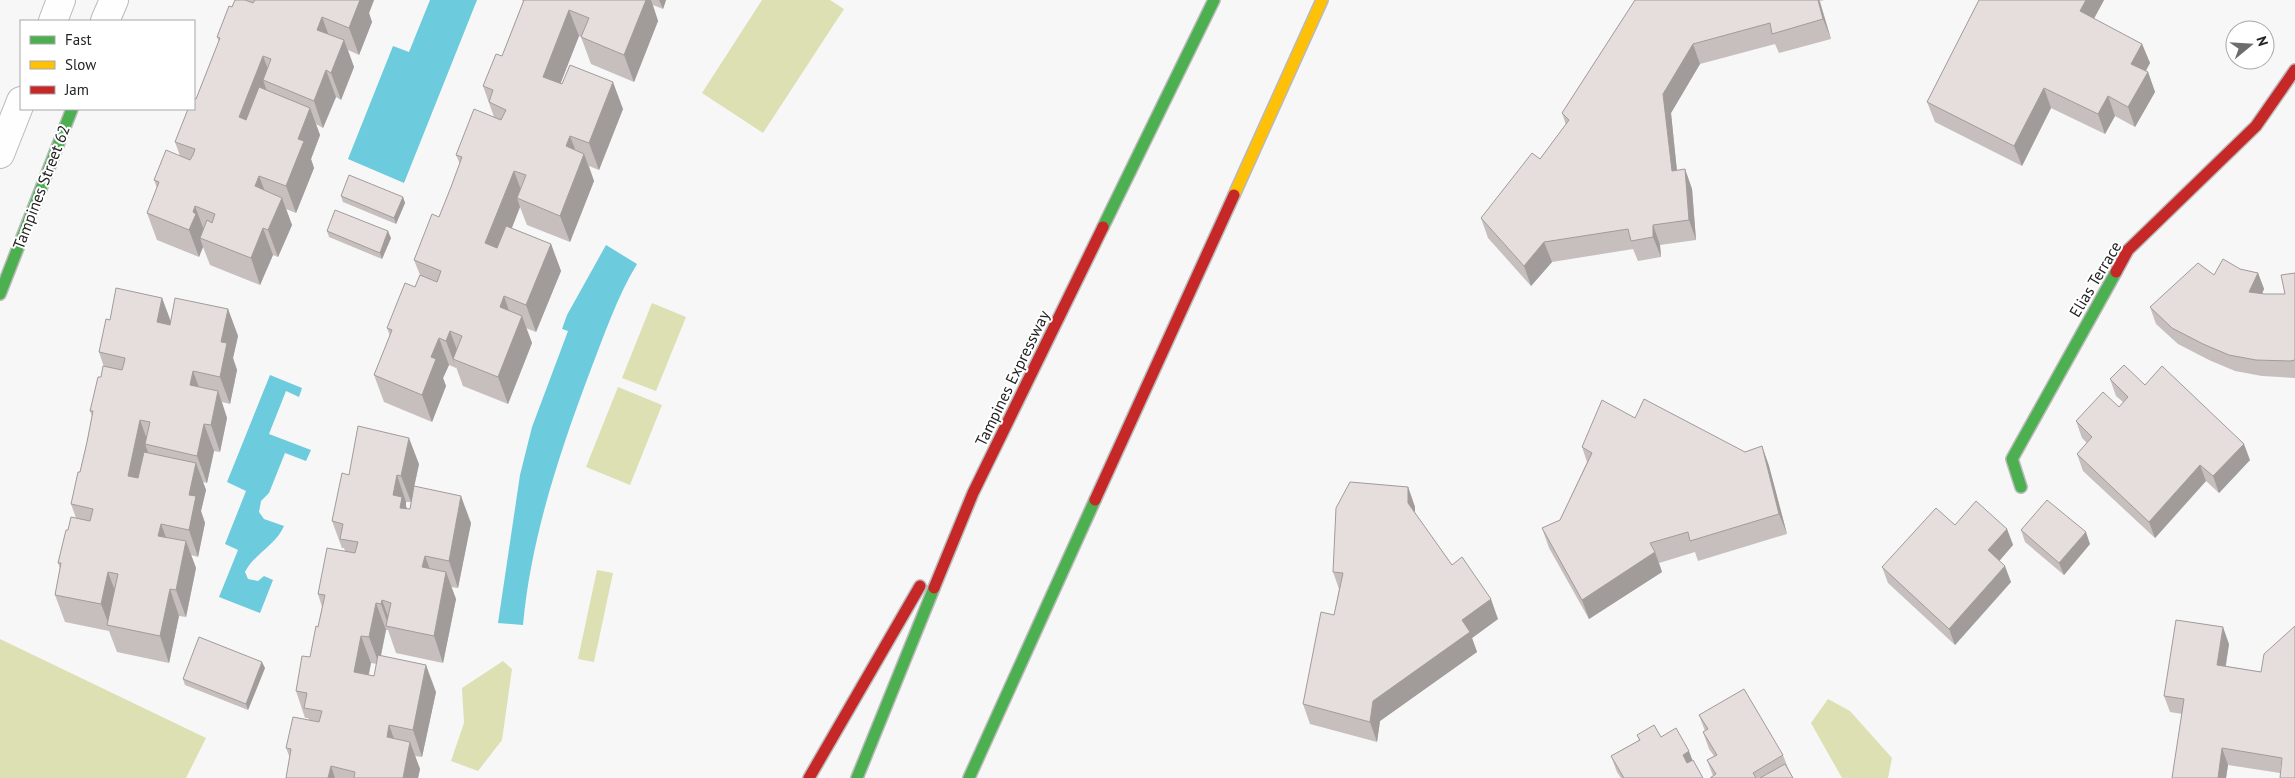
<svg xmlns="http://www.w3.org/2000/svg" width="2295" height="778" font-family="'PT Sans',sans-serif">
  <rect width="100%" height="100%" fill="#f7f7f7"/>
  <g fill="#dde0b3">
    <path d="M762 0H830L844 9 763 133 702 93Z"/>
    <path d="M652 303 686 317 656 391 622 378Z"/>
    <path d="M618 387 662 405 630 485 586 467Z"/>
    <path d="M597 570 613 573 594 662 578 659Z"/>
    <path d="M0 639 206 738 186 778H0Z"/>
    <path d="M503 661 512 669 502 740 478 771 451 761 464 723 462 688Z"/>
    <path d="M1828 699 1850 711 1892 758 1888 778H1842L1811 723Z"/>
  </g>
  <g fill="#6ccbdc">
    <path d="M430 0H477L404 183 348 159 393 46 409 52Z"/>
    <path d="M606 245 637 264C617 297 605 333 591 369 560 451 531 537 523 625L498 623 520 475 532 427 568 331 562 329 567 315Z"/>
    <path d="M270 375 302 388 299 397 286 391 269 434 311 450 306 461 285 453 269 493 261 501 259 512 264 519 284 526C276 545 254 554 245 572L248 579 258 581 264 576 273 580 260 613 219 597 238 550 225 544 246 491 227 482Z"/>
  </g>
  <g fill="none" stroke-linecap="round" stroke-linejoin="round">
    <g stroke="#bababa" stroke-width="30">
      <g id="street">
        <path d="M53 21 61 0"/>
        <path d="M105 21 114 0"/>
        <path d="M0 154 21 101"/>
      </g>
    </g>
    <g stroke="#bababa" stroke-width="14">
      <g id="fast">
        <path d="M1103 227 1214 0"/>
        <path d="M0 294 72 109"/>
        <path d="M2021 487 2012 459 2116 272"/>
        <path d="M857 778 934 588"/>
        <path d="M969 778 1095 500"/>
      </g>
    </g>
    <g stroke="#bababa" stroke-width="14">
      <path id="slow" d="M1234 195 1322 0"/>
    </g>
    <g stroke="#bababa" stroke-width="14">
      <g id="jam">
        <path d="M2116 272 2128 250 2256 126 2295 70"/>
        <path d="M1095 500 1234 195"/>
        <path d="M934 588 973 493 1103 227"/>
        <path d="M809 778 920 586"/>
      </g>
    </g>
    <use href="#street" stroke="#fefefe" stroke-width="28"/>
    <use href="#fast" stroke="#4caf50" stroke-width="11"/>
    <use href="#slow" stroke="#ffc107" stroke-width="11"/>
    <use href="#jam" stroke="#c62828" stroke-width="11"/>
  </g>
  <g fill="#c6bfbd" fill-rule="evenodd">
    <path d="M235 0H374L369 13 372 22 359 55 348 50 354 67 341 100 336 97 323 128 316 124 320 135 311 159 314 168 296 213 286 209 292 225 278 257 273 255 260 285 210 265 203 247 199 257 157 240 147 213 157 188 154 180 180 156 175 142 196 99 219 42 217 37Z"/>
    <path d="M522 0H666L663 9 653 5 658 21 634 82 591 64 581 37 579 36 560 84 623 109 599 170 589 166 594 181 570 242 527 225 520 207 512 228 551 244 561 271 536 332 526 328 532 343 508 404 463 386 456 367V368L449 365 443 378 446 386 432 422 384 402 374 375 390 336 387 328 415 287 420 275 414 260 439 217 460 164 456 155 494 117 483 86 502 56 523 2Z"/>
    <path d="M1635 0H1825L1820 1 1831 39 1779 53 1775 44 1700 64 1671 113 1677 171 1685 169 1692 189 1696 240 1660 245 1661 257 1638 261 1633 249 1552 262 1531 286 1488 238 1481 218 1540 159 1566 125 1562 113Z"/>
    <path d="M1979 0H2104L2094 19 2142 44 2150 63 2145 71 2148 72 2155 92 2135 127 2115 116 2105 134 2051 108 2022 166 1935 122 1927 102Z"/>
    <path d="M341 196 403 197 405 203 396 224 343 202Z"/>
    <path d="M327 231 391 238 382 259 329 237Z"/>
    <path d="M2240 269 2258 273 2264 289 2262 294H2285L2295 273V378L2262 376 2235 371 2209 360 2178 344 2156 324 2150 307 2214 275Z"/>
    <path d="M162 298 171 322 228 309 238 336 233 358 237 370 230 404 222 402 227 418 220 452 214 451 207 483 203 482 206 490 201 511 205 523 198 557 191 555 196 568 186 617 179 616 169 663 117 652 109 631 65 622 55 595 60 568 58 563 68 530 76 518 71 504 80 472 87 442 92 416 90 411 104 367 99 352 110 320Z"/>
    <path d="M2110 379 2145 385 2250 460 2219 493 2206 481 2155 538 2083 471 2077 454 2087 443 2082 438 2076 421 2119 407 2123 402 2116 396Z"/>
    <path d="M1635 418 1745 452 1762 446 1769 466 1787 534 1698 561 1695 552 1659 563 1662 572 1589 619 1549 548 1542 528 1560 520 1587 462 1582 447Z"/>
    <path d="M419 464 414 486 471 523 458 588 451 587 456 599 443 663 396 653 388 630H386L381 656 436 692 422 757 415 756 420 769 418 778H286L290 758 286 748 309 720 308 718H305L296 691 310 657 318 627 322 607 318 594 345 551 344 548H342L332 521 349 475ZM406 502H411L410 509H407L406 506ZM371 663 377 664 374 676 369 675Z"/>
    <path d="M1408 487 1415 507V514L1452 565 1498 619 1472 638 1477 652 1380 721 1377 742 1310 724 1303 704 1334 615 1339 589 1333 572Z"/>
    <path d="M1955 525 2007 529 2013 545 1999 561 2011 582 1955 645 1888 583 1882 567Z"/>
    <path d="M2021 530 2090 544 2064 575 2025 542Z"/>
    <path d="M2295 626 2280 773 2228 765 2226 778H2172L2182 714 2170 712 2164 696 2229 644 2226 666 2261 672Z"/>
    <path d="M265 668 248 710 185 685 183 679Z"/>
    <path d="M1699 715 1783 755 1788 768 1793 778H1710L1713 776 1707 760 1714 756 1709 749 1703 732 1705 731Z"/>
    <path d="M1637 735 1661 737 1692 760 1703 778H1621L1617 772 1611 756 1639 740Z"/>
  </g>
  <g fill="#a19b9a">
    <path d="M359 0H374L369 13 372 22 359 55 349 28Z"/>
    <path d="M646 0H651L658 21 634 82 624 55Z"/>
    <path d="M659 0H666L663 9Z"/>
    <path d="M1818 0H1819L1831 39 1823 19Z"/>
    <path d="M2086 0H2104L2087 31 2080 11Z"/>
    <path d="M569 10 579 36 553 103 543 77Z"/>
    <path d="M322 17 332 44 317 30Z"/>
    <path d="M344 40 354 67 341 100 331 73Z"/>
    <path d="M1693 44 1700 64 1671 113 1679 191 1672 171 1663 94Z"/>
    <path d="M2142 44 2150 63 2139 84 2131 64Z"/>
    <path d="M263 56 273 83 263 80 268 94 249 144 239 117Z"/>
    <path d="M326 70 336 97 323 128 314 101Z"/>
    <path d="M2148 72 2155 92 2135 127 2128 107Z"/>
    <path d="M613 82 623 109 599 170 589 143Z"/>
    <path d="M2044 88 2051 108 2022 166 2014 146Z"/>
    <path d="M2108 96 2115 116 2105 134 2098 114Z"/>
    <path d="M310 108 320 135 311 159 314 168 296 213 286 186 298 139Z"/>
    <path d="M570 136 580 162 566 146Z"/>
    <path d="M584 154 594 181 570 242 560 216Z"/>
    <path d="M1685 169 1692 189 1696 240 1689 220Z"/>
    <path d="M514 171 524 198H517L520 207 495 270 485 243Z"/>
    <path d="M259 176 269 202 255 186Z"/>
    <path d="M403 197 405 203 396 224 394 218Z"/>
    <path d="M282 198 292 225 278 257 268 230Z"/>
    <path d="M195 206 205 233 200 238 203 247 199 257 189 230Z"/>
    <path d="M1653 225 1660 245 1661 257 1653 237Z"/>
    <path d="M263 228 273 255 260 285 251 258Z"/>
    <path d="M388 231 391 238 382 259 380 253Z"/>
    <path d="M1544 242 1552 262 1531 286 1524 266Z"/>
    <path d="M551 244 561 271 536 332 526 305Z"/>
    <path d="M2258 273 2264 289 2255 308 2249 292Z"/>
    <path d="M504 296 513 323 500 307Z"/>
    <path d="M162 298 172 325 157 322Z"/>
    <path d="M228 309 238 336 233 358 237 370 230 404 220 377 221 342Z"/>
    <path d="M522 316 532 343 508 404 498 377Z"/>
    <path d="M450 331 460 358 453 359 456 368 446 341Z"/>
    <path d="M439 338 449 365 443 378 446 386 432 422 422 395 431 357Z"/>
    <path d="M193 371 203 398 190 385Z"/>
    <path d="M218 391 227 418 220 452 211 425Z"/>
    <path d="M140 420 149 445 145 444 148 452 138 503 128 476Z"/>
    <path d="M204 424 214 451 207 483 197 456Z"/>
    <path d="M409 438 419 464 411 502 401 476Z"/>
    <path d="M2244 444 2250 460 2219 493 2213 476Z"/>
    <path d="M1762 446 1769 466 1787 534 1779 514Z"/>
    <path d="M196 463 206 490 201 511 205 523 198 557 189 530V495Z"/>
    <path d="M2200 465 2206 481 2155 538 2149 522Z"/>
    <path d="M397 475 406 502V506L412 524 410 534 393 495Z"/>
    <path d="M1408 487 1415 507V523L1408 503Z"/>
    <path d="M461 496 471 523 458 588 449 561Z"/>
    <path d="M161 524 171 551 158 536Z"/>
    <path d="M2007 529 2013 545 1994 567 1988 550Z"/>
    <path d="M2086 532 2090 544 2064 575 2059 563Z"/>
    <path d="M186 541 196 568 186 617 176 590Z"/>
    <path d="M1655 552 1662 572 1589 619 1582 600Z"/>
    <path d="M425 556 435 583 422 567Z"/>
    <path d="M2005 566 2011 582 1955 645 1949 629Z"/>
    <path d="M108 572 118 599 109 625 101 604Z"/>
    <path d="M446 572 456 599 443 663 434 636Z"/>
    <path d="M170 589 179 616 169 663 160 636Z"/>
    <path d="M1491 599 1498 619 1472 638 1477 652 1380 721 1377 742 1370 722 1373 701 1462 620Z"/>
    <path d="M382 600 392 627H389L381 604Z"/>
    <path d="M376 603 386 630 379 664 369 637Z"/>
    <path d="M2223 627 2229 644 2223 681 2217 665Z"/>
    <path d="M361 636 371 663 363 699 354 672Z"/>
    <path d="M262 662 265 668 248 710 246 704Z"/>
    <path d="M426 665 436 692 422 757 413 730Z"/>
    <path d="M389 725 399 752 387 737Z"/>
    <path d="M410 742 420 769 418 778H403Z"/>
    <path d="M2222 748 2228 765 2226 778H2218Z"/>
    <path d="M1689 751 1695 767 1689 771 1683 755Z"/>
    <path d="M331 766 335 778H328Z"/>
  </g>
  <g fill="#e6dedc" stroke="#a19b9a">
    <path d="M235 0H245L253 3 255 0H360L349 28 322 17 317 30 344 40 331 73 326 70 314 101 263 80 271 59 263 56 239 117 246 120 259 87 310 108 298 139 304 141 286 186 259 176 255 186 282 198 268 230 263 228 251 258 200 238 207 220 212 223 215 214 195 206 193 212 196 214 189 230 147 213 159 182 154 180 166 150 190 160 193 155 195 149 175 142 188 109H194V99H196L220 38 217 37 229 6 232 7Z"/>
    <path d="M524 0H646L624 55 581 37 589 18 569 10 543 77 562 84 570 65 613 82 589 143 570 136 566 146 584 154 560 216 517 198 526 175 514 171 485 243 497 248 506 226 551 244 526 305 504 296 500 307 522 316 498 377 453 359 462 336 450 331 446 341 439 338 431 357 436 359 422 395 374 375 392 330 387 328 405 283 415 287 420 275 437 282 441 271 414 260 432 214 439 217 451 187 462 157 456 155 474 109 501 120 506 110 489 102 493 90 483 86 496 54 502 56Z"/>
    <path d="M1635 0H1818L1823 19 1772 34 1770 23 1693 44 1663 94 1672 171 1685 169 1689 220 1653 225V237L1631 241 1628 229 1544 242 1524 266 1481 218 1532 153 1540 159 1569 120 1562 113Z"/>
    <path d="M1979 0H2086L2080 11 2142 44 2131 64 2148 72 2128 107 2108 96 2098 114 2044 88 2014 146 1927 102Z"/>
    <path d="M349 175 403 197 394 218 341 196Z"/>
    <path d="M335 210 388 231 380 253 327 231Z"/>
    <path d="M2223 259 2240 269 2258 273 2249 292 2265 294H2285L2281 275 2295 273V360L2290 361 2256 360 2229 355 2203 344 2172 328 2150 307 2198 263 2214 275Z"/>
    <path d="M116 288 162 298 157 322 170 325 175 298 228 309 221 342 227 343 220 377 193 371 190 385 218 391 211 425 204 424 197 456 145 444 150 422 140 420 128 476 138 478 144 452 196 463 189 495 196 496 189 530 161 524 158 536 186 541 176 590 170 589 160 636 107 625 118 574 108 572 101 604 55 595 61 563H58L66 530H68L71 517 90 521 93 509 71 504 78 472H80L87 442 93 411H90L98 377H101L103 366 122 370 124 363 125 358 99 352 106 319 110 320Z"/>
    <path d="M2124 365 2145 385 2162 366 2244 444 2213 476 2200 465 2149 522 2077 454 2092 437 2076 421 2103 392 2119 407 2128 397 2110 379Z"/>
    <path d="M1644 399 1745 452 1762 446 1779 514 1690 541 1688 532 1650 543 1655 552 1582 600 1542 528 1560 520 1592 453 1582 447 1602 400 1635 418Z"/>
    <path d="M358 426 409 438 401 476 397 475 393 495 402 497 400 508 410 509 414 486 461 496 449 561 425 556 422 567 446 572 434 636 386 626 391 603 382 600 381 604 376 603 369 637 361 636 354 672 374 676 378 655 426 665 413 730 389 725 387 737 410 742 403 778H354L355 772 331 766 328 778H286L291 749 286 748 293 717 319 722 322 711 304 708 307 693 296 691 302 656 310 657 316 626 318 627 325 595 318 594 327 548 355 553 358 542 340 539 343 524 332 521 342 473 349 475Z"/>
    <path d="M1350 482 1408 487V503L1452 565 1462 557 1491 599 1462 620 1470 632 1373 701 1370 722 1303 704 1321 612 1334 615 1343 573 1333 572 1336 508Z"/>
    <path d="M2047 500 2086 532 2059 563 2021 530Z"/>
    <path d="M1976 501 2007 529 1988 550 2005 566 1949 629 1882 567 1936 508 1955 525Z"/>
    <path d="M2176 620 2223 627 2217 665 2261 672 2264 654 2295 626V778H2280L2282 758 2222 748 2218 778H2172L2184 699 2164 696Z"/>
    <path d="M199 637 262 662 246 704 183 679Z"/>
    <path d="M1744 689 1783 755 1753 773 1756 778H1710L1716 774 1707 760 1717 755 1703 732 1708 729 1699 715Z"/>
    <path d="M1654 725 1661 737 1676 728 1689 751 1683 755 1687 763 1693 760 1703 778H1624L1611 756 1640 740 1637 735Z"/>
    <path d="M1785 764 1793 778H1760Z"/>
  </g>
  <g text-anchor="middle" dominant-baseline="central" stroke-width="4" stroke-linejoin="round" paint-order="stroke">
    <g font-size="16" fill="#232323" stroke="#fff">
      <text transform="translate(41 187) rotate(-69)">Tampines Street 62</text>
      <text transform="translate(2095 279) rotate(-59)">Elias Terrace</text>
      <text transform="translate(1012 378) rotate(-64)">Tampines Expressway</text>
    </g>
  </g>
  <rect x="20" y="20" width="175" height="90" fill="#ffffff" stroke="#a7a7a7"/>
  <rect x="30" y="36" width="25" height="8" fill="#4caf50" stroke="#a7a7a7"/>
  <text x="65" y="45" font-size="15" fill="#232323">Fast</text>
  <rect x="30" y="61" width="25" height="8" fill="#ffc107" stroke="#a7a7a7"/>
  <text x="65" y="70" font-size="15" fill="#232323">Slow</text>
  <rect x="30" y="86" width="25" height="8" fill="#c62828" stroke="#a7a7a7"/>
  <text x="65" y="95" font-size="15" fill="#232323">Jam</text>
  <g transform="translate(2250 45) rotate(72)"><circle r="24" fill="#ffffff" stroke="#a7a7a7"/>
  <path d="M0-4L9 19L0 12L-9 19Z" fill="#6d6d6d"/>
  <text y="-8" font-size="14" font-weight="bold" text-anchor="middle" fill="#232323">N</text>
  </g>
</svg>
